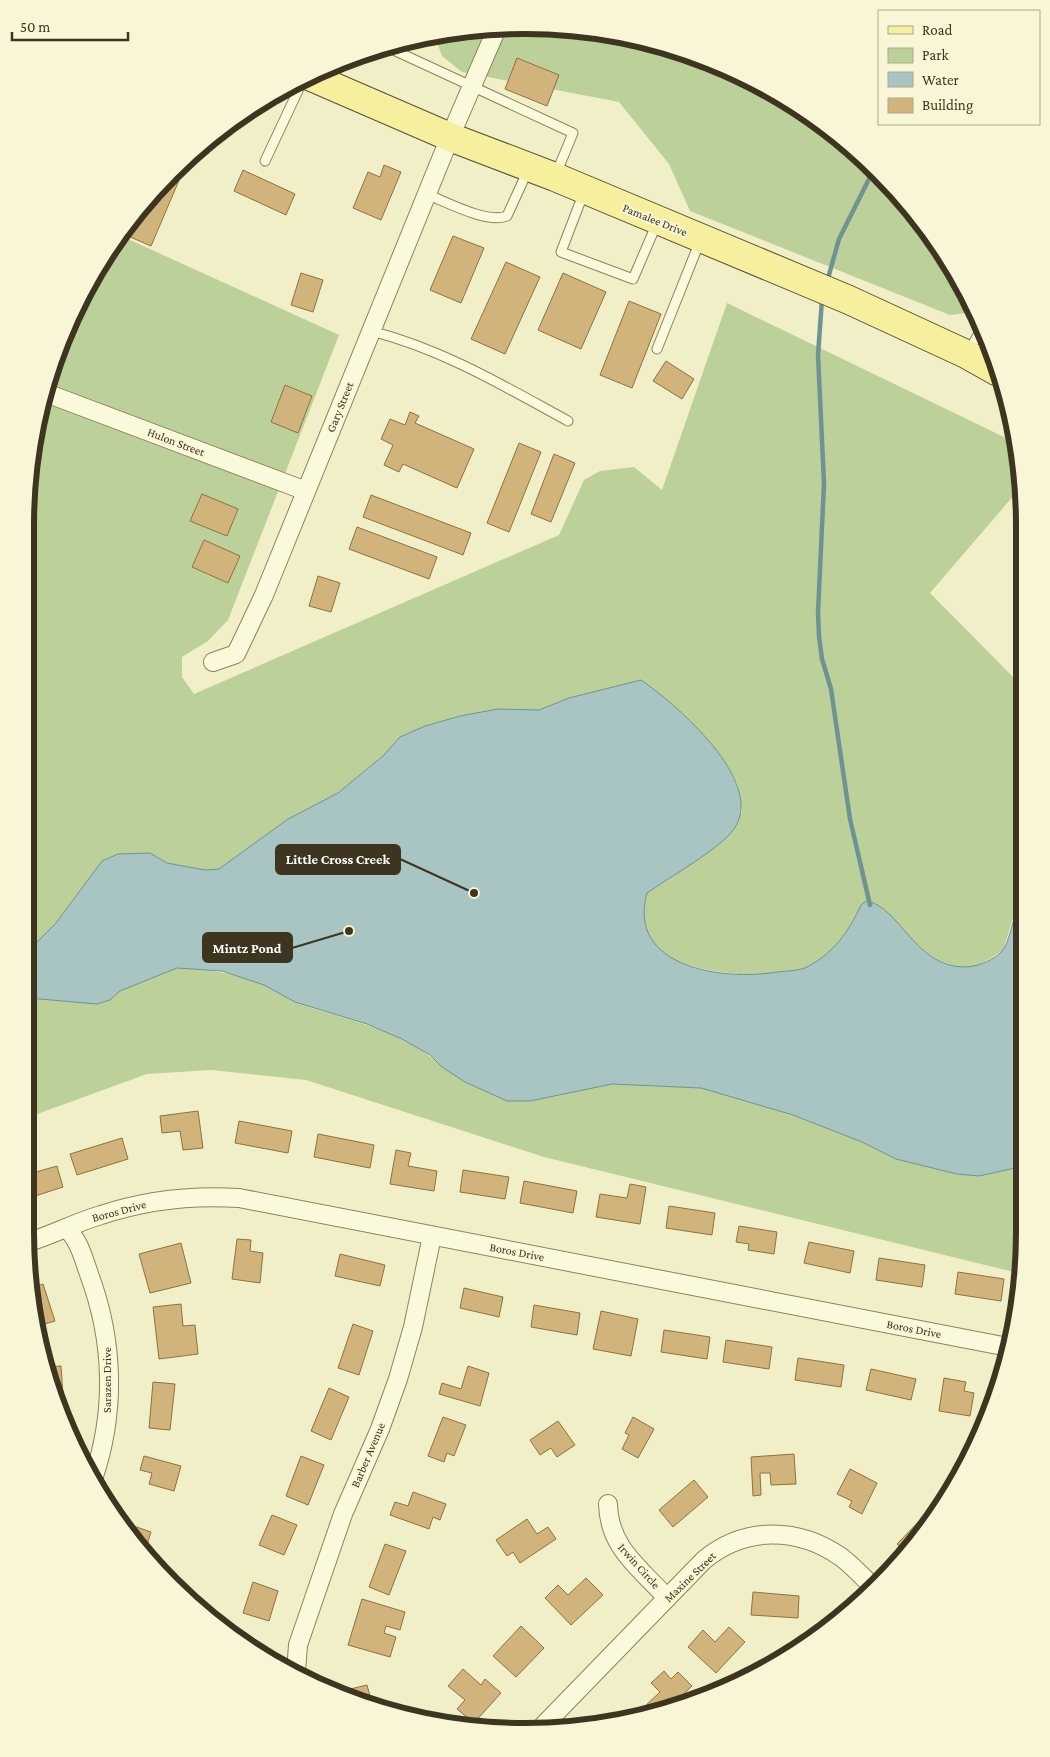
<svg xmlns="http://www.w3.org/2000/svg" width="1050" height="1757" font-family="'Crimson Pro',serif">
  <rect width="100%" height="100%" fill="#f1efc7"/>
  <g fill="#bcd09a">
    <path d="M525 25 623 35 717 63 803 109 901 195 958 275 974 312 950 315 690 211 669 164 619 102 462 72 442 56 434 34Z"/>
    <path d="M119 235 339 335 228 620 208 641 182 657V677L194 694 559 535 584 480 600 471 634 467 662 490 727 303 1004 437 1017 469 1021 487 930 593 1024 688V897L1019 899 1003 950 990 959 974 967H957L939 961 924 952 884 909 861 905C849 931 834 954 807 967 791 975 759 975 742 974 693 970 629 959 647 893L718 844 742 812 738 785 729 768 641 680 569 698 539 710 498 709 460 716 425 726 400 737 383 756 338 793 288 819 220 869 205 870 167 863 150 853 118 854 102 861 56 923 28 951 26 492 52 364 109 247Z"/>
    <path d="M177 968C207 969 234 973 263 984 276 989 287 999 300 1004 349 1021 404 1030 442 1067L587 1087 612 1084 701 1088 793 1115 862 1142 896 1159 979 1176 1024 1166 1022 1274 544 1157 306 1080 211 1070 147 1074 29 1117 28 998 110 1000 120 991Z"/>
  </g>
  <path fill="#a8c4c3" stroke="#6e9393" d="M641 680C676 704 767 782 734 829 720 849 668 878 647 893 626 968 724 981 777 972 786 971 799 971 807 967 834 953 849 931 861 905L866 901C899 905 915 968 965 967 977 967 995 960 1003 950 1009 942 1016 910 1019 899L1024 897V1166L979 1176 957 1174 896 1159 862 1142 793 1115 701 1088 612 1084 530 1101H507L465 1082 442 1067 430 1055 402 1039 367 1024 295 1002 264 985 222 971 177 968 120 991 110 1000 97 1004 28 998V951L56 923 102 861 118 854 150 853 167 863 205 870 219 869 288 819 338 793 383 756 400 737 425 726 460 716 498 709 539 710 569 698Z"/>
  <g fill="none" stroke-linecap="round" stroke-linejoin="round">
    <g stroke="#6e9393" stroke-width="4.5">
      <path d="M827 282 839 239 873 171"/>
      <path d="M822 299 818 355 824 483 818 613 819 636 822 659 831 689 850 819 870 905"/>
    </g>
  </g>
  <g fill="#d0b47b" stroke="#8e723f">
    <path d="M517 58 559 75 547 106 505 89Z"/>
    <path d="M189 157 151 246 121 233 172 171Z"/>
    <path d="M384 165 401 172 381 220 353 208 368 172 380 177Z"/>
    <path d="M243 170 295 194 286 215 234 191Z"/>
    <path d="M453 236 484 248 461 303 430 290Z"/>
    <path d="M506 262 540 277 505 354 471 339Z"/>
    <path d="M301 273 323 280 313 312 291 305Z"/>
    <path d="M563 273 606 292 581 349 538 330Z"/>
    <path d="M629 301 661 314 632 388 600 375Z"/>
    <path d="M666 361 694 379 682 399 653 381Z"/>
    <path d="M285 385 312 396 298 433 271 422Z"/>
    <path d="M410 412 419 416 415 423 474 449 457 488 403 464 399 472 384 465 393 445 381 439 390 419 405 425Z"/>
    <path d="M519 443 541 452 509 532 487 523Z"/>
    <path d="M554 454 575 463 551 522 531 514Z"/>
    <path d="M202 494 238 509 227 536 190 521Z"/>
    <path d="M371 495 471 533 463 555 363 517Z"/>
    <path d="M357 527 437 557 429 579 349 549Z"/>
    <path d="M204 540 240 556 228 583 192 567Z"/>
    <path d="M318 576 340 583 331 612 309 606Z"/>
    <path d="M198 1111 203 1148 183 1150 180 1131 162 1133 160 1116Z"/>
    <path d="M239 1121 292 1131 288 1153 235 1143Z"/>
    <path d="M318 1134 374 1145 370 1168 314 1157Z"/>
    <path d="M122 1138 128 1159 77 1175 70 1154Z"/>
    <path d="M396 1150 411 1153 408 1166 437 1171 434 1191 390 1184Z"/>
    <path d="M57 1166 63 1187 29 1198V1174Z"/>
    <path d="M463 1170 509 1177 505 1199 460 1192Z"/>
    <path d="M524 1181 577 1191 573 1213 520 1203Z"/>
    <path d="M630 1184 646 1187 640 1224 596 1217 600 1194 627 1198Z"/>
    <path d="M669 1206 715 1213 712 1235 666 1228Z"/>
    <path d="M739 1226 777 1232 774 1254 748 1250 749 1244 736 1242Z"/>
    <path d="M237 1239 251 1240 250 1251 263 1253 260 1283 232 1279Z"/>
    <path d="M809 1242 854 1251 850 1273 804 1263Z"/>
    <path d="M181 1243 191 1283 150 1293 139 1254Z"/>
    <path d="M340 1254 385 1265 380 1286 335 1276Z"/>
    <path d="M879 1258 925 1265 922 1287 876 1280Z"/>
    <path d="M958 1272 1004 1279 1001 1301 955 1294Z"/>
    <path d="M43 1284 55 1321 38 1326 29 1298V1289Z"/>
    <path d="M464 1288 503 1297 499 1317 460 1308Z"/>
    <path d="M181 1304 183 1326 195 1325 198 1354 159 1359 153 1307Z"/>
    <path d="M534 1305 580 1313 577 1335 531 1327Z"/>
    <path d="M601 1311 638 1319 631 1356 593 1349Z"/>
    <path d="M353 1324 373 1331 359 1375 338 1368Z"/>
    <path d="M664 1330 710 1337 707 1359 661 1352Z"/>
    <path d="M726 1340 772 1347 769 1369 723 1362Z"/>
    <path d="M798 1358 844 1365 841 1387 795 1380Z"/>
    <path d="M61 1366 64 1411 59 1412 51 1392 45 1367Z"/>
    <path d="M468 1366 489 1373 480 1406 439 1394 442 1383 461 1389Z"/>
    <path d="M871 1369 916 1379 911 1400 866 1390Z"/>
    <path d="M944 1378 966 1382 964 1391 974 1393 970 1416 939 1411Z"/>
    <path d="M153 1382 175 1384 170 1430 149 1428Z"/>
    <path d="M329 1388 349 1397 331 1440 311 1431Z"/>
    <path d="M443 1417 466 1425 454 1456 447 1453 444 1462 428 1456Z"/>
    <path d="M633 1417 654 1429 638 1458 622 1449 629 1435 625 1433Z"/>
    <path d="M558 1421 575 1445 557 1457 551 1448 540 1455 530 1440Z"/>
    <path d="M794 1454 796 1484 771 1485 770 1473H760L761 1495 753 1496 751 1457Z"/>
    <path d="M144 1456 181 1466 174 1491 149 1484 152 1473 140 1470Z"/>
    <path d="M301 1456 324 1465 308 1505 286 1496Z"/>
    <path d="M850 1469 877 1483 862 1514 849 1507 852 1501 837 1494Z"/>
    <path d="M694 1480 708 1497 673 1527 659 1510Z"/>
    <path d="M413 1492 446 1504 440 1520 433 1517 429 1529 390 1515 395 1502 408 1506Z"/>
    <path d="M926 1514 932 1520 906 1553 897 1544Z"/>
    <path d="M272 1515 297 1525 284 1555 259 1545Z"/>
    <path d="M527 1519 537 1534 548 1527 556 1539 520 1563 513 1552 507 1556 496 1540Z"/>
    <path d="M128 1524 151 1532 144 1554 126 1532Z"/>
    <path d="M385 1544 406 1551 389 1595 369 1587Z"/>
    <path d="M586 1578 603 1595 571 1625 545 1598 558 1585 568 1595Z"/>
    <path d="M253 1582 278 1591 269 1621 243 1613Z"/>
    <path d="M753 1592 799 1596 798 1618 751 1615Z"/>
    <path d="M362 1599 405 1612 400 1630 386 1626 384 1633 396 1637 390 1657 348 1645Z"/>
    <path d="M521 1626 544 1648 516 1677 493 1656Z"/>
    <path d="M729 1627 745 1642 716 1673 688 1647 703 1630 715 1642Z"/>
    <path d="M463 1669 481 1685 485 1679 501 1693 474 1723 457 1709 465 1700 448 1686Z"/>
    <path d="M664 1671 671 1679 678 1672 692 1686 667 1710 650 1714 644 1707 660 1692 651 1683Z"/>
    <path d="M367 1685 373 1707 347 1697 346 1690Z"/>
  </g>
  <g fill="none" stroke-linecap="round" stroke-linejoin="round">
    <g stroke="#8e835b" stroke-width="11">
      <g id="lane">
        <path d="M387 47 573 133 556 174"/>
        <path d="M265 161 303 80"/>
        <path d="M584 192 561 252 633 279 657 223"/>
        <path d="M426 194C447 202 487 224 507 216L528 170"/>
        <path d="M371 331C442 349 504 386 568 421"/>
        <path d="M657 349 700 241"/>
        <path d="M968 352 981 330"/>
      </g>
    </g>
    <g stroke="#8e835b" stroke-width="20">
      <g id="street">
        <path d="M46 393 306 491"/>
        <path d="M213 662 236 654 264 595 450 137 497 28"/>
        <path d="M66 1228C79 1240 83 1257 89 1274 114 1341 116 1412 93 1479"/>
        <path d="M29 1242C54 1234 77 1222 101 1215 146 1200 192 1195 239 1198L1008 1347"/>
        <path d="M608 1504C609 1548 640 1568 667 1598"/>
        <path d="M296 1672 298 1645 343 1514 380 1429 398 1379 413 1327 432 1236"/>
        <path d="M538 1731 704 1560C745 1526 798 1527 841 1557 853 1566 864 1578 875 1589"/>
      </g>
    </g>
    <g stroke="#5b4f2f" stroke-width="30">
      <path id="primary" d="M309 76 450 137 555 177 849 300 966 354 998 372"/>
    </g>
    <use href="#lane" stroke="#fbf9db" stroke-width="9"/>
    <use href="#street" stroke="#fbf9db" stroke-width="18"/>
    <use href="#primary" stroke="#f5ef9e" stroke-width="28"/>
  </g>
  <g text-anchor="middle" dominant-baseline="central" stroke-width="4" stroke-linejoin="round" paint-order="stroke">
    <g font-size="12" fill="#3d351f" stroke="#f8f6d7">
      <text transform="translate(655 220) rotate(22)">Pamalee Drive</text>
      <text transform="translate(340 407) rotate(-68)">Gary Street</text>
      <text transform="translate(176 442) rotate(21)">Hulon Street</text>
      <text transform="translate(119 1211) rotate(-15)">Boros Drive</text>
      <text transform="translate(517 1252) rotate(11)">Boros Drive</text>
      <text transform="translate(914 1329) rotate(11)">Boros Drive</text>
      <text transform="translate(107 1380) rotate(-90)">Sarazen Drive</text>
      <text transform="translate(368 1455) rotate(-67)">Barber Avenue</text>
      <text transform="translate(639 1566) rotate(48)">Irwin Circle</text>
      <text transform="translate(690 1577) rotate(-44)">Maxine Street</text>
    </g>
  </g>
  <path d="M0 0H1050V1757H0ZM525 34H525A491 491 0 0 1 1016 525V1232A491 491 0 0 1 525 1723H525A491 491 0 0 1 34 1232V525A491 491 0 0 1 525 34Z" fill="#f8f6d7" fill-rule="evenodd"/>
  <path fill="none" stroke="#3d351f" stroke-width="6" d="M525 34H525A491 491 0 0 1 1016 525V1232A491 491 0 0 1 525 1723H525A491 491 0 0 1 34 1232V525A491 491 0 0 1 525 34Z"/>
  <path fill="none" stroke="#3d351f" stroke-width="2" d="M474 893L400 859M349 931L292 948"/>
  <g fill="#3d351f" stroke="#f8f6d7" stroke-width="2">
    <circle cx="474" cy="893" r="5"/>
    <circle cx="349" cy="931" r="5"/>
  </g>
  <g fill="#3d351f" stroke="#3d351f" stroke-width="2">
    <rect x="276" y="845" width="124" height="29" rx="5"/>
    <rect x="203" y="933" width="89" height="29" rx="5"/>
  </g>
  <g font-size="14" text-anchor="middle" font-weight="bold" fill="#fff">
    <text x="338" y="864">Little Cross Creek</text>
    <text x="247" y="953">Mintz Pond</text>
  </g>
  <rect x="878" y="10" width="162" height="115" fill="#f8f6d7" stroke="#ada98d"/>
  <rect x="888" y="26" width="25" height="8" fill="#f5ef9e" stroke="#ada98d"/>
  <text x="922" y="35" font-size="15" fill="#3d351f">Road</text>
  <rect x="888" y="48" width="25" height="15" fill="#bcd09a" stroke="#ada98d"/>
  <text x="922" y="60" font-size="15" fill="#3d351f">Park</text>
  <rect x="888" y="72" width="25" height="15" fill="#a8c4c3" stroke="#ada98d"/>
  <text x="922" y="85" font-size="15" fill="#3d351f">Water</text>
  <rect x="888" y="98" width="25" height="15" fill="#d0b47b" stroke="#ada98d"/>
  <text x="922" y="110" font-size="15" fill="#3d351f">Building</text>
  <path d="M12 32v8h116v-8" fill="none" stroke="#3d351f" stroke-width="2.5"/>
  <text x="20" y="32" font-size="15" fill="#3d351f" stroke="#f8f6d7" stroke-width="4" paint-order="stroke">50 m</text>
</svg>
